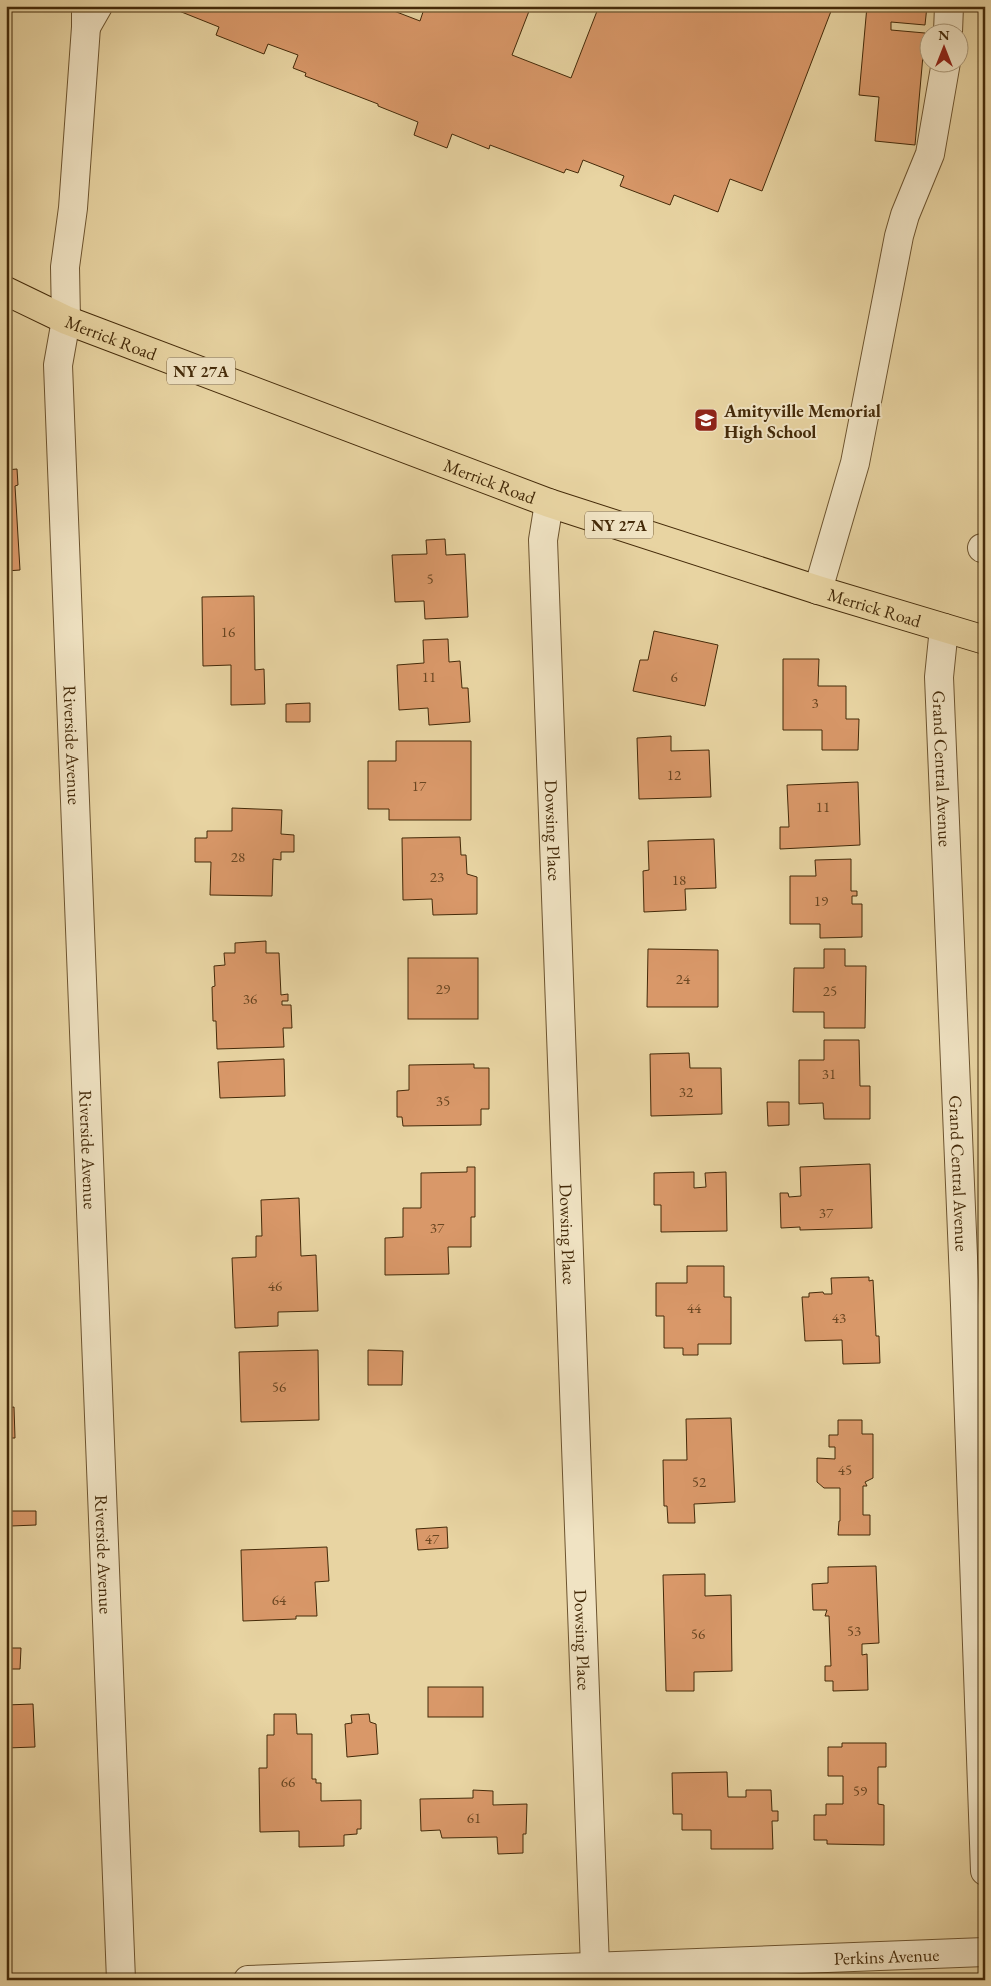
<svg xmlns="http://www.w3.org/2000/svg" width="991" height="1986" font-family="'EB Garamond',serif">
  <rect width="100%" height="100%" fill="#e8d4a2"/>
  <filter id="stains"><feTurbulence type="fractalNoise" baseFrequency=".004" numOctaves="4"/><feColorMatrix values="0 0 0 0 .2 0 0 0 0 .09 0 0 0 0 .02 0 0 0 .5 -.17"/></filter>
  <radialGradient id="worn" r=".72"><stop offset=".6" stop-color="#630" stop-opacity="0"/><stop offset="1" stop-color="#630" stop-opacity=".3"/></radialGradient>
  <g fill="#d99869" stroke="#442a09">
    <path d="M181 6H381L420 21 425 6H531L512 55 571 78 599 6H833L762 191 730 179 718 212 674 195 670 205 620 186 624 176 583 160 578 173 566 169 564 173 490 145 489 149 452 134 447 148 414 135 418 122 378 106V104L305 76 306 73 293 68 298 55 268 44 264 54 216 35 219 27 179 11Z"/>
    <path d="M867 6H927L925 25 891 22V30L925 33 915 145 875 141 879 97 859 95Z"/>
    <path d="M17 469 18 485 15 486 20 570 6 571V470Z"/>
    <path d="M445 539 446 555 465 554 468 617 425 619 424 601 395 602 392 555 427 554 426 540Z"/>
    <path d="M254 596 255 670 264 669 265 704 231 705V665L203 666 202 597Z"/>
    <path d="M654 631 718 645 705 706 633 691 640 660H648Z"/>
    <path d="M448 639 449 662 460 661 462 688H468L470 722 429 725 428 708 399 710 397 665 424 663 423 640Z"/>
    <path d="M783 659H819L818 686H846V719H859L858 750H822V730H783Z"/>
    <path d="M310 703V722H286V704Z"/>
    <path d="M671 736V751L709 750 711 797 639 799 637 738Z"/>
    <path d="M396 741H471V820H389V809H368V761H396Z"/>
    <path d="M858 782 860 845 780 849V827H789L787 785Z"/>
    <path d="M232 808 282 810 281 834 294 835V852H281V860L273 859 272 896 210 895 211 862H195V838H207V831H232Z"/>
    <path d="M460 837 461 855H466L467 874 477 877V914L433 915 432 899 403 900 402 838Z"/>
    <path d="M714 839 716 888 685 889 686 910 644 912 643 871 649 870 648 841Z"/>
    <path d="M851 859V891H857V896H852V904H862V937L820 938V924H790V876H816L815 860Z"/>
    <path d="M266 941V953H279L281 995 288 994V1001H282V1005H291L292 1028H283L284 1047 217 1049 216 1021H213L212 987 215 986 214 966 225 965 224 953H235V943Z"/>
    <path d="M648 949 718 950V1007H647Z"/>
    <path d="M824 949H845V966H866L865 1028H824V1012H793L794 968H824Z"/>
    <rect x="408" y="958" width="70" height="61"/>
    <path d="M824 1040H859L860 1086H870V1119H824L823 1103 799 1104V1060H824Z"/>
    <path d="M689 1053 690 1068H721L722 1114 651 1116 650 1054Z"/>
    <path d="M284 1059 285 1096 220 1098 218 1062Z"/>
    <path d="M474 1064V1068H489V1109H481V1125L403 1126 402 1117H397V1091L409 1090V1065Z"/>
    <path d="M767 1102H789V1125L768 1126Z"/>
    <path d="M870 1164 872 1228 800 1230V1227L781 1228 780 1193H788L789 1197 801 1196 800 1167Z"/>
    <path d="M467 1167H475V1217H471V1247H448L449 1274 385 1275V1238L403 1237V1208H421V1173L467 1172Z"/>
    <path d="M694 1172V1188L706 1187 705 1173 726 1172 727 1231 661 1232V1205H654V1173Z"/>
    <path d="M299 1198 301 1256 316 1255 318 1311 278 1312V1326L235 1328 232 1258 256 1257V1236H262L261 1200Z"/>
    <path d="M687 1266H724V1297H731V1344H698V1355H683V1348H664V1316H656V1283H687Z"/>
    <path d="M869 1277V1281L873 1280 876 1336H879L880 1363 843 1364 842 1340 805 1341 802 1297H809V1293L823 1292 824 1294H832L831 1278Z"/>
    <path d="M318 1350 319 1420 241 1422 239 1352Z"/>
    <path d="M368 1350 403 1351 402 1385H368Z"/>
    <path d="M14 1407 15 1438H6V1408Z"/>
    <path d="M731 1418 735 1502 694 1504 695 1523H668L667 1506H664L663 1460H687L686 1419Z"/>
    <path d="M838 1420H862V1434H873V1478L865 1482 867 1486H863V1515H870V1535H838L839 1521H840V1488H824L817 1482V1458L835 1459V1447H829V1435H838Z"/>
    <path d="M11 1511H36V1525L11 1526Z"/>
    <path d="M447 1527 448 1548 418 1550 416 1529Z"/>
    <path d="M327 1547 329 1581 315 1582 317 1616H296V1619L243 1621 241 1550Z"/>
    <path d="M876 1566 879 1643 862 1644V1655L867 1654 868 1690 833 1691V1681H825V1666H831L829 1616H825L827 1610H813L812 1584 828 1583V1567Z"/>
    <path d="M705 1574V1596L731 1595 732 1671 694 1672V1691H666L663 1575Z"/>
    <path d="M6 1648H21L20 1669H6Z"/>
    <rect x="428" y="1687" width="55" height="30"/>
    <path d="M33 1704 35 1747 6 1748V1705Z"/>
    <path d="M274 1714H296L297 1734H312V1779H316V1783H321V1801L361 1800V1829H357V1834L344 1835V1846L299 1847V1831L260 1832 259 1768H267V1735H274Z"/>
    <path d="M369 1714 370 1722 376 1724 378 1754 347 1757 345 1724 352 1723 351 1715Z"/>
    <path d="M842 1743H886V1767H878V1804L884 1805V1845L827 1844V1840H814V1815H826V1804H843V1776H828V1747H842Z"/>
    <path d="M727 1772 728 1797H746V1790H771L772 1811H778V1821H772L773 1849H711V1830H682V1814H673L672 1773Z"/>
    <path d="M473 1790 493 1791V1805L527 1804 526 1834H523V1853L498 1854 497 1837 442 1838 440 1830 421 1831 420 1799 473 1798Z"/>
  </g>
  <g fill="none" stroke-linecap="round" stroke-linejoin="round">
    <g stroke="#6d542f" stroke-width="30">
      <g id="minor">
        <path d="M86 6V27L98 6"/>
        <path id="s1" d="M86 27 73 208 65 267 66 320 58 365 121 1980"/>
        <path d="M948 32 949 6"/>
        <path id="s2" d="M549 503 543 540 595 1967"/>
        <path d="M982 548 985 549"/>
        <path d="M818 590 855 463 899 236 905 215 930 154 946 62"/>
        <path id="s3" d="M944 628 939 677 965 1305 985 1871"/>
        <path id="s4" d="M248 1980 985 1952"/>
      </g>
    </g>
    <g stroke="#442a09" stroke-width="30">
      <g id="major">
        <path id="s5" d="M6 291 66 320 549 503 818 590 985 640"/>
      </g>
    </g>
    <use href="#minor" stroke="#f0e3c3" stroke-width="28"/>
    <use href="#major" stroke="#e8d4a2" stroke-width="28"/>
  </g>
  <defs>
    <g id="school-square" transform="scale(1.25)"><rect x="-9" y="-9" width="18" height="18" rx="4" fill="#8f2418" stroke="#f0e3c3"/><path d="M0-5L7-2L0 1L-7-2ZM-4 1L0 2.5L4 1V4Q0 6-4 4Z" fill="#fff"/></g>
  </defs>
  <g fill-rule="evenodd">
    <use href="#school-square" x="706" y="420"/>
  </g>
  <g text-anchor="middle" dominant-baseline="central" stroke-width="4" stroke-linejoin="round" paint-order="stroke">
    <g font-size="15" fill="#694621">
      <text x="430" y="578">5</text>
      <text x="228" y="631">16</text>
      <text x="429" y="676">11</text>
      <text x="674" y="676">6</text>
      <text x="815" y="702">3</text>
      <text x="674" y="774">12</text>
      <text x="419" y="785">17</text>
      <text x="823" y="806">11</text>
      <text x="238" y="856">28</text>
      <text x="437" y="876">23</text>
      <text x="679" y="879">18</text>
      <text x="821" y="900">19</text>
      <text x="683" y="978">24</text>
      <text x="443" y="988">29</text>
      <text x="830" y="990">25</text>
      <text x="250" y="998">36</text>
      <text x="829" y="1073">31</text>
      <text x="686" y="1091">32</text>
      <text x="443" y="1100">35</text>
      <text x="826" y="1212">37</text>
      <text x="437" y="1227">37</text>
      <text x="275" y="1285">46</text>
      <text x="694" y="1307">44</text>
      <text x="839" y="1317">43</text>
      <text x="279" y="1386">56</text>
      <text x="845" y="1469">45</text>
      <text x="699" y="1481">52</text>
      <text x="432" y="1538">47</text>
      <text x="279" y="1599">64</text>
      <text x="854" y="1630">53</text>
      <text x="698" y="1633">56</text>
      <text x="288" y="1781">66</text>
      <text x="860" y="1790">59</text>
      <text x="474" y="1817">61</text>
    </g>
    <g fill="#f0e3c3" stroke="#786241" stroke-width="1">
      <rect x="167" y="357.5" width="68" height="27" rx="4"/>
      <rect x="585" y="511.5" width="68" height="27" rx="4"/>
    </g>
    <g font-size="16" font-weight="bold" fill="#442a09">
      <text x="201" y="371">NY 27A</text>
      <text x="619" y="525">NY 27A</text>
    </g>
    <g font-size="18" fill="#442a09" stroke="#f0e3c3">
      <text stroke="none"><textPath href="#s5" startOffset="115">Merrick Road</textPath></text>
      <text stroke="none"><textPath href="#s5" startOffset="520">Merrick Road</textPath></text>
      <text stroke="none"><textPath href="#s5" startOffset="925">Merrick Road</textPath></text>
      <text stroke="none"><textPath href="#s1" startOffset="720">Riverside Avenue</textPath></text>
      <text stroke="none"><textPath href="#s3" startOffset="141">Grand Central Avenue</textPath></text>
      <text stroke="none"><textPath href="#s2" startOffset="328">Dowsing Place</textPath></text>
      <text stroke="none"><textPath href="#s1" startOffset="1125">Riverside Avenue</textPath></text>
      <text stroke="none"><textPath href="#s3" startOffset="546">Grand Central Avenue</textPath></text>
      <text stroke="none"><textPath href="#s2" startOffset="732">Dowsing Place</textPath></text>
      <text stroke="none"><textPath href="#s1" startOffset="1530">Riverside Avenue</textPath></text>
      <text stroke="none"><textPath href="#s2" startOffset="1138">Dowsing Place</textPath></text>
      <text stroke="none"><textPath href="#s4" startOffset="639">Perkins Avenue</textPath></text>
    </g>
    <g font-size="18" font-weight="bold" fill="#442a09" stroke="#f0e3c3" text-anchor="start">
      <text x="724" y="410">Amityville Memorial<tspan x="724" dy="21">High School</tspan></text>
    </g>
  </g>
  <rect width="991" height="1986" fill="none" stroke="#e8d4a2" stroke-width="25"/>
  <rect x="8" y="8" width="976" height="1971" fill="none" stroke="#442a09" stroke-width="2.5"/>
  <rect x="12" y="12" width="966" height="1961" fill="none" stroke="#442a09"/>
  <g transform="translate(944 48)"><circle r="24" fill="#f0e3c3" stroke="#ab9979"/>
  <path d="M0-4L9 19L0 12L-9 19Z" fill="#8f2418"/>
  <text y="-8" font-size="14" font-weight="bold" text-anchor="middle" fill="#442a09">N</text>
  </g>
  <rect width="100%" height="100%" filter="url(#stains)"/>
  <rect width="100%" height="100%" fill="url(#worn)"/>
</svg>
